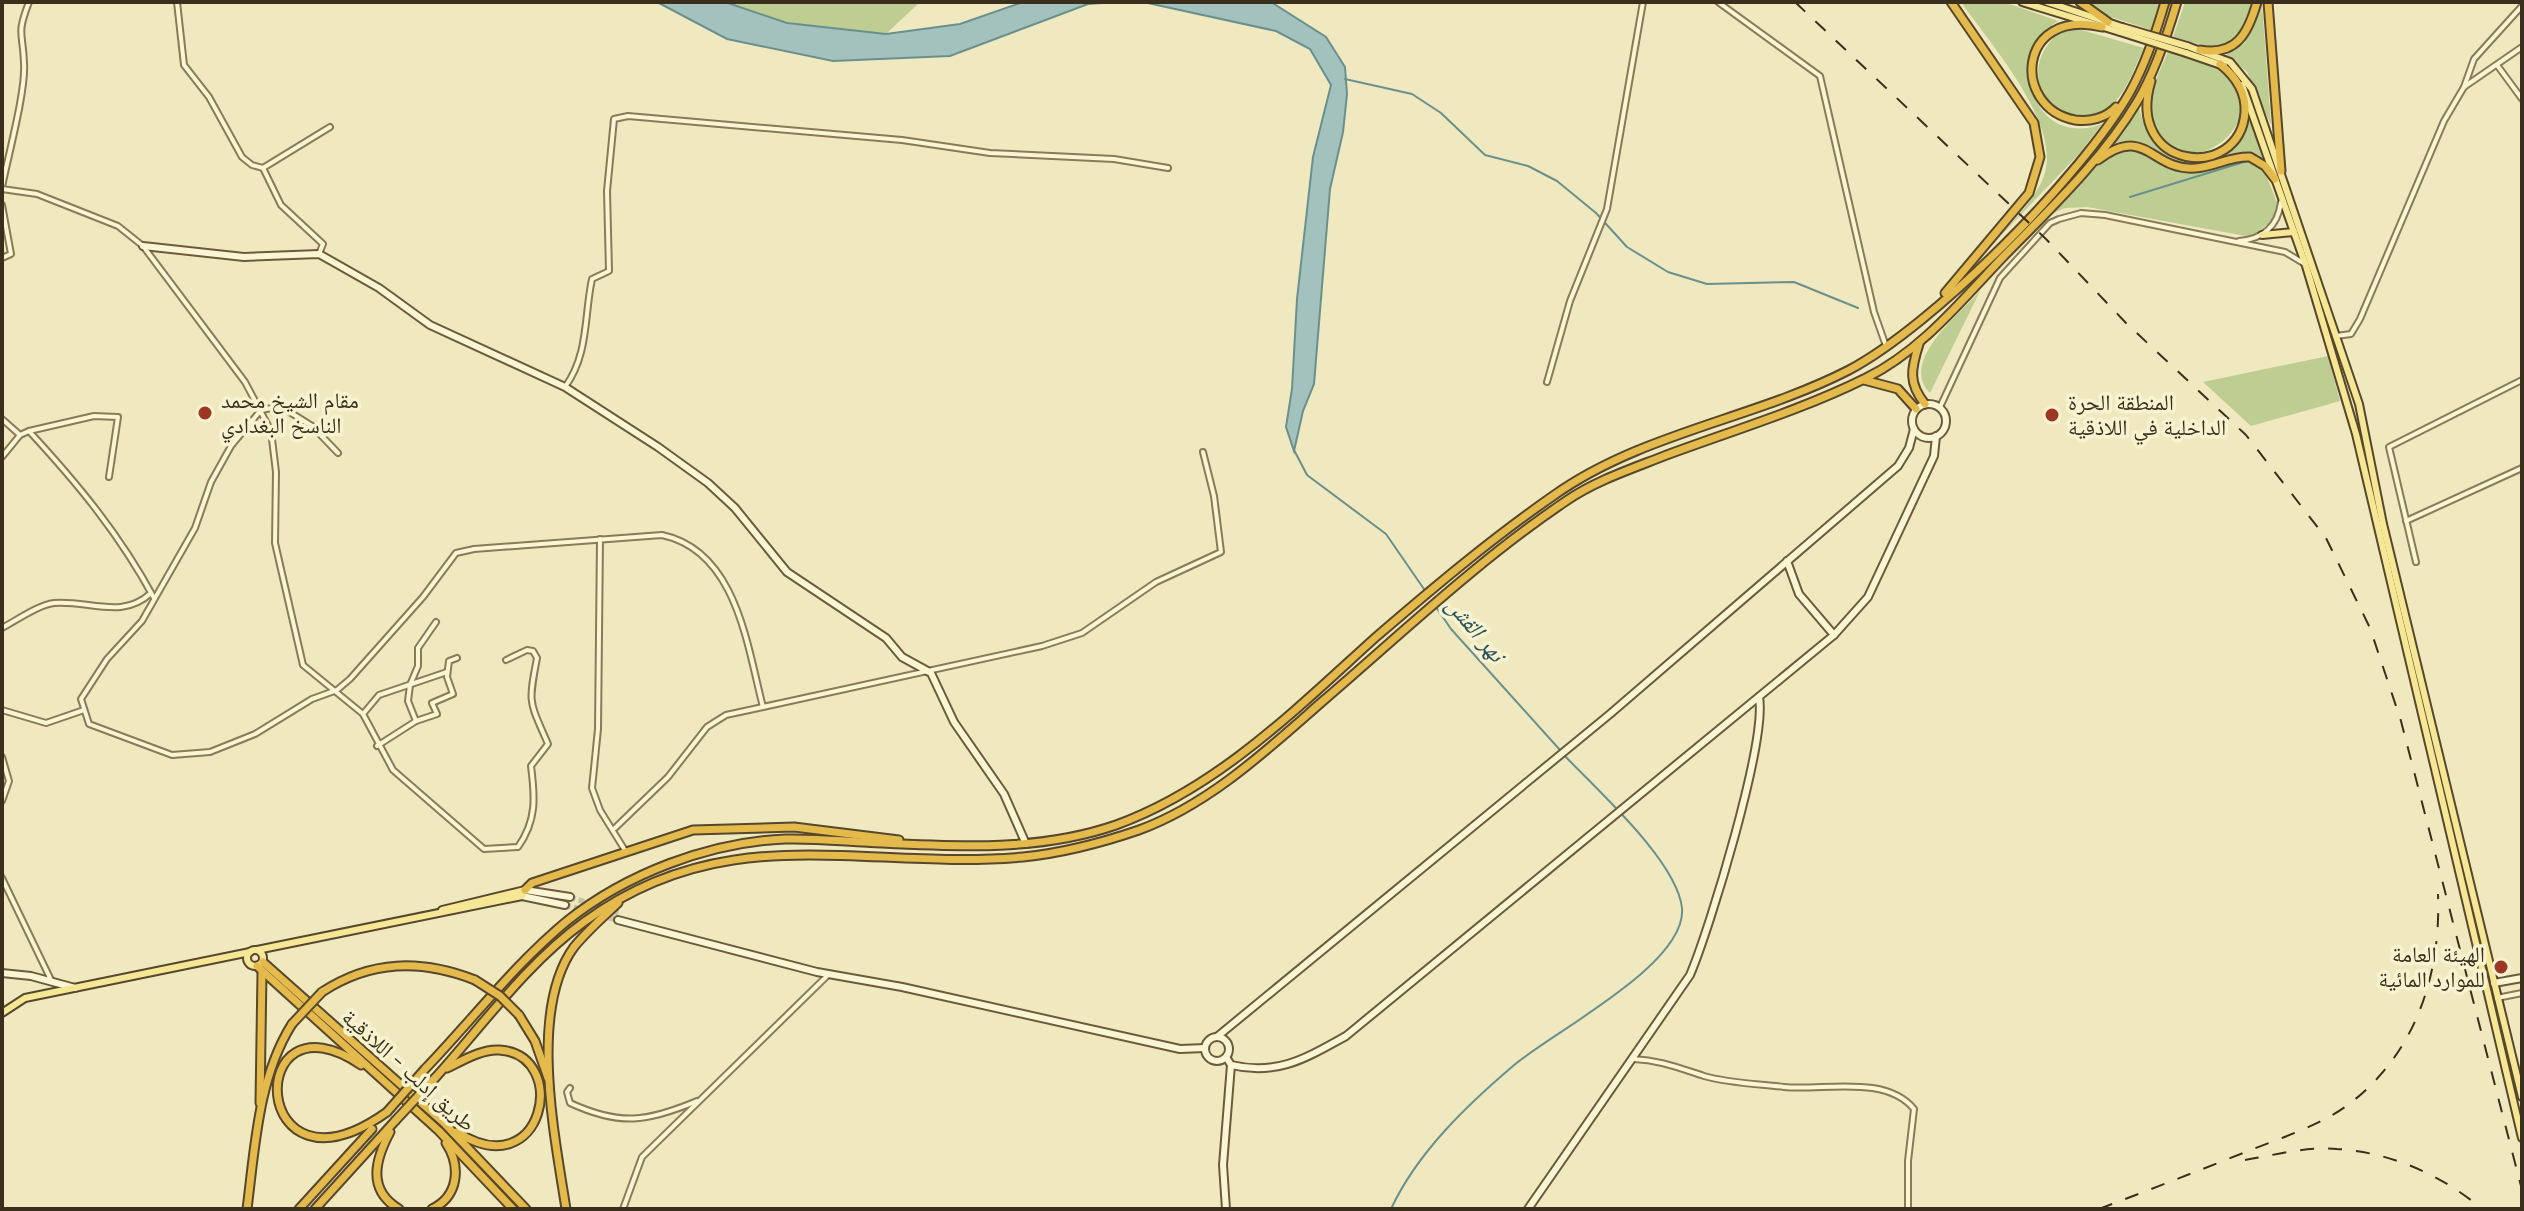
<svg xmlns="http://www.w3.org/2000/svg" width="2524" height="1211" font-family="Lora,'Noto Naskh Arabic',serif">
  <rect width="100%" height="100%" fill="#f0e9c0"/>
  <g fill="#bece93">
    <path d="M725 2H920L886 34 787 23Z"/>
    <path d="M1961 2H2004L2058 21C2003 57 2034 150 2102 124L2081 152 1988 249C2006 228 2030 206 2042 181 2067 129 1990 44 1961 2Z"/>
    <path d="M2086 2H2160L2151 30 2108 16Z"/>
    <path d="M2185 2H2252C2235 54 2221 51 2173 37Z"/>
    <path d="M2262 3 2271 125 2247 72 2226 55 2245 43Z"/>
    <path d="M2071 27 2144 48C2134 68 2127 92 2110 107 2103 114 2097 115 2088 115 2028 119 2022 47 2071 27Z"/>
    <path d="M2168 51C2186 57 2211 61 2225 74 2281 126 2175 192 2155 127 2153 120 2149 111 2150 103 2151 86 2162 68 2168 51Z"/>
    <path d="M2139 107C2151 177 2234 180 2249 111L2265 161 2245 152C2228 155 2206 167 2189 165 2163 162 2140 128 2113 145Z"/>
    <path d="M2129 147 2193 173 2240 161 2254 162 2265 172 2278 205 2273 220 2251 237 2087 207 2065 208 2051 214C2073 192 2098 156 2129 147Z"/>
    <path d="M1980 291 1930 393C1899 361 1959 315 1980 291Z"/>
    <path d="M2328 356 2340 401 2251 426 2203 382Z"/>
  </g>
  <g fill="#a3c2be" stroke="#6a908d" stroke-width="2">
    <path d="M657 2H725L787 23 886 34 960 24 1023 2H1116L1088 4 950 56 833 61 727 39Z"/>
    <path d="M1143 2H1271L1326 37 1345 67 1347 94 1343 132 1330 189 1314 384 1303 411 1294 451 1286 427 1292 389 1297 299 1313 157 1331 85 1310 49 1276 31Z"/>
  </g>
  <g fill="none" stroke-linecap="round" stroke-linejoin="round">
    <g stroke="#6a908d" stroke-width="2">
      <path d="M1345 79 1412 94 1441 113 1485 155 1528 166 1557 181 1596 213 1627 247 1668 272 1707 284 1794 282 1858 308"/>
      <path d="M2130 197 2247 161"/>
      <path d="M1294 450 1307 475 1386 534 1426 592"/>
      <path d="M1436 607 1451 629 1560 750"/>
      <path d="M1391 1209C1417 1153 1466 1106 1513 1066 1552 1032 1687 965 1682 908 1677 861 1597 790 1564 755"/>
    </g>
    <g stroke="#cbc49f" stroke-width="6" stroke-dasharray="6 3" stroke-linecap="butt">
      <path d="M570 897 621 914"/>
      <path d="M565 905 618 920"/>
    </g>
    <g stroke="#8a7a57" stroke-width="8">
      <g id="street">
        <path d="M177 2 184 65 209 97 242 157 252 165 263 168"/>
        <path d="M1718 2 1820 76 1874 312 1886 346"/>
        <path d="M2497 65 2522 99"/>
        <path d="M2464 87 2522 47"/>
        <path d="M2 187C8 156 26 91 24 63 23 31 16 36 29 2"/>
        <path d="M2 189 37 194 118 226 143 246 245 382 271 431 276 472 275 543 303 665 363 714 393 770 484 849 518 847C537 820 535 797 531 766L548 744C529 700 528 705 537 658L533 651 527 650 506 660"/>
        <path d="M2 205 11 254 2 258"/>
        <path d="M2239 241C2263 239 2278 226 2281 202"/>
        <path d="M319 254 323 244 281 205 263 168 330 127"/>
        <path d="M2336 336 2351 334 2360 319 2444 121 2464 87 2474 59 2522 6"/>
        <path d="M1547 382 1570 301 1607 209 1643 2"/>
        <path d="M565 387C589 354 584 316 592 279L609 271 607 191 614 119 628 116 902 140 990 153 1114 159 1168 168"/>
        <path d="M1940 407 2000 278 2050 223 2059 219 2081 213 2105 215 2285 252 2305 264"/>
        <path d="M2 419 20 435"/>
        <path d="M29 431C78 484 120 535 154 598"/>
        <path d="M338 453 312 426 288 411 277 407 261 410 231 446 211 482 195 528 142 621 107 659 81 699 89 724 172 755 210 752 255 734 312 699 337 690 350 679 423 597 456 553 474 549 662 535C737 551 747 646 763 707L1042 646 1082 633 1156 582 1221 552 1214 496 1203 452"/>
        <path d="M2 457 20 435 29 431 94 416 118 417 109 477"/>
        <path d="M2406 521 2522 468"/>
        <path d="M600 539 598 729 592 788 600 810 626 852"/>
        <path d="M2416 562 2389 447 2522 380"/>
        <path d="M2 628C17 620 38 605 54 603 89 600 122 620 151 593"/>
        <path d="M2 710 46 723 84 710"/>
        <path d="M363 714 379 695 447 672"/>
        <path d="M416 721 408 701 410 685 418 666V648L436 622"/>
        <path d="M377 746 416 721 437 714 432 703 453 694 447 677 449 661 457 658"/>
        <path d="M2 757 9 781 2 801"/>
        <path d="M615 828 668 777 707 727 726 715 763 707"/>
        <path d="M2 878 51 980"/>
        <path d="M2497 998 2522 993"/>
        <path d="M1633 1059C1660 1060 1679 1068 1704 1076 1728 1083 1759 1084 1784 1087 1823 1091 1885 1074 1914 1109L1908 1161V1209"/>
        <path d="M570 1088 567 1092 570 1103C620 1126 647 1122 697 1101"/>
        <path d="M623 1209 642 1157 828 975"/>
      </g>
    </g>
    <g stroke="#6b5b3a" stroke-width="10">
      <g id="secondary">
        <path d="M143 246 244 257 319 254 379 288 430 325 565 387 658 447 708 483 735 508 787 572 886 638 902 657 931 673 954 722 1004 794 1026 844"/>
        <circle cx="1929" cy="421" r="17"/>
        <path d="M1787 561 1799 594 1834 635"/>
        <path d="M525 890 570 897"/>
        <path d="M522 896 565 905"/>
        <path d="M618 920 817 972 902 987 1180 1049 1205 1048"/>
        <path d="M2 973 31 976 75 988"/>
        <path d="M2494 983 2522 978"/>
        <path d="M1218 1036 1610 714 1898 466 1909 448 1914 429"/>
        <circle cx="1217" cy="1049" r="12"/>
        <path d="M1226 1057 1231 1065C1278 1076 1306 1058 1346 1036L1834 635 1868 597 1934 456 1936 436"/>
        <path d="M1226 1209 1223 1165 1231 1065"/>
        <path d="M1528 1209 1690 975C1710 928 1767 741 1759 697"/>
      </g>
    </g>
    <g stroke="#57472c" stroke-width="10">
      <g id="primary">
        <path d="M2022 2 2120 32"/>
        <path d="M2047 2 2122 27"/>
        <path d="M2187 46 2230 62 2252 89 2359 404 2383 524 2522 1097"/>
        <path d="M2186 53 2224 66"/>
        <path d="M2242 85 2306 266 2356 434 2522 1138"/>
        <path d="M2262 235 2294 232"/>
        <path d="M442 910 525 890"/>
        <path d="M257 950 522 896 525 890"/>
        <circle cx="255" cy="958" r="8"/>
        <path d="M2 1013 25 998 250 952"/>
      </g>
    </g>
    <g stroke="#57472c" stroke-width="11">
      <g id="highway">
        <path d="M2080 2 2108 22"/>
        <path d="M2268 2 2281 171"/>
        <path d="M2102 27C2017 7 2011 108 2075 120 2090 122 2106 118 2116 107"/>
        <path d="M2200 50C2236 56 2248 34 2257 2"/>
        <path d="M2151 81C2124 170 2240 183 2245 112 2246 92 2235 76 2220 64"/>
        <path d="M2098 160C2146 123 2151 171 2195 168 2214 167 2230 156 2250 157L2265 166 2275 179"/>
        <path d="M1945 293 2029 193 2040 157 2034 123 1951 2"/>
        <path d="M1919 344C1911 369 1908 383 1925 404"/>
        <path d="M1864 380 1898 389 1916 409"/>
        <path d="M525 890 532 883 693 830 794 827 899 840"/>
        <path d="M263 962 445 1124 526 1209"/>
        <path d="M257 966 439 1131 513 1209"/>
        <path d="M322 992C371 960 421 959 475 980"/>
        <path d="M519 1015 535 1041 548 1078"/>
        <path d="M361 1065C243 985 248 1211 387 1112"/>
        <path d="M447 1068C462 1061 481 1049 499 1050 571 1054 544 1188 457 1132"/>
        <path d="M425 1069C472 1020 515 964 567 921 626 874 709 842 785 839 817 838 850 842 882 843 961 847 1041 851 1116 825 1218 788 1297 708 1376 637 1433 588 1491 539 1553 496 1641 433 1754 419 1849 370 1934 325 2083 175 2130 92 2146 63 2156 33 2165 2"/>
        <path d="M435 1078C482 1026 527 963 584 922 728 816 864 871 1023 857 1063 853 1101 843 1139 830 1210 804 1268 749 1324 700 1402 633 1480 559 1566 501 1595 481 1631 469 1664 456 1731 431 1802 410 1866 378 1921 351 1961 301 2003 257 2050 209 2102 160 2137 102 2155 72 2167 36 2177 2"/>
        <path d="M260 1103 262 973"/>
        <path d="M390 1132C375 1160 367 1190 399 1209"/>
        <path d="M247 1209C255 1147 258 1078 292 1024"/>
        <path d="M299 1209 372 1129"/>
        <path d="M315 1209 395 1121"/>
        <path d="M432 1209C459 1196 461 1166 446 1143"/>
        <path d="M566 1209C555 1137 528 1010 574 947 587 931 603 917 618 903"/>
      </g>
    </g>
    <use href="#street" stroke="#faf5d3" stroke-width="4"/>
    <use href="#secondary" stroke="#faf5d3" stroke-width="6"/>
    <use href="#primary" stroke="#f5e795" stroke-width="6"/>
    <use href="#highway" stroke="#e4ba4c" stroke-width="7"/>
    <g stroke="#392f1c" stroke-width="2" stroke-dasharray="14 14" stroke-linecap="butt">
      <path d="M1795 2 2046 239 2126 323 2246 435 2326 538 2370 628 2401 721 2522 1190"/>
      <path d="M2245 1160C2275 1155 2307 1146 2337 1149 2390 1152 2442 1175 2482 1209"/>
      <path d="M2099 1209C2149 1190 2198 1171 2248 1151 2283 1137 2323 1125 2353 1101 2417 1050 2441 973 2438 894"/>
    </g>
    <g stroke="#57472c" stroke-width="10" stroke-linecap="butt">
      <g id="primary-bridge">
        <path d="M2122 27 2187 46"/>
        <path d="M2120 32 2186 53"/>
      </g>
    </g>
    <g stroke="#57472c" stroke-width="11" stroke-linecap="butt">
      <g id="highway-bridge">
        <path d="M475 980 500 996 519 1015"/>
        <path d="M292 1024 322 992"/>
        <path d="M387 1112 425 1069"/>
        <path d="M395 1121 435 1078"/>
      </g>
    </g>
    <use href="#primary-bridge" stroke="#f5e795" stroke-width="6"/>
    <use href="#highway-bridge" stroke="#e4ba4c" stroke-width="7"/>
  </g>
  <g fill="#9c3724" stroke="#f7f2d0" stroke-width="3">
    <circle cx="205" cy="413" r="8"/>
    <circle cx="2052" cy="415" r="8"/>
    <circle cx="2501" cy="967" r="8"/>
  </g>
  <g text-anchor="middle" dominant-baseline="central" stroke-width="7" stroke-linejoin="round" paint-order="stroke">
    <g font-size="22" fill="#392f1c" stroke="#f7f2d0" text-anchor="start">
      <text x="221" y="400">مقام الشيخ محمد<tspan x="221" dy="25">الناسخ البغدادي</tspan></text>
      <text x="2068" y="402">المنطقة الحرة<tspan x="2068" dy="25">الداخلية في اللاذقية</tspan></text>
      <text x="2485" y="954" text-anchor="end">الهيئة العامة<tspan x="2485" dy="25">للموارد المائية</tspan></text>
    </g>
    <g font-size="22" fill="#392f1c" stroke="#f7f2d0">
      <text transform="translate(409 1070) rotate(42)">طريق إدلب - اللاذقية</text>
    </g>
    <g font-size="24" font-style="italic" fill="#2b5459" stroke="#f7f2d0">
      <text transform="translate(1476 629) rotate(50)">نهر القش</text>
    </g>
  </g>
  <rect width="2524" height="1211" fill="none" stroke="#392f1c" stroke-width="8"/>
</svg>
